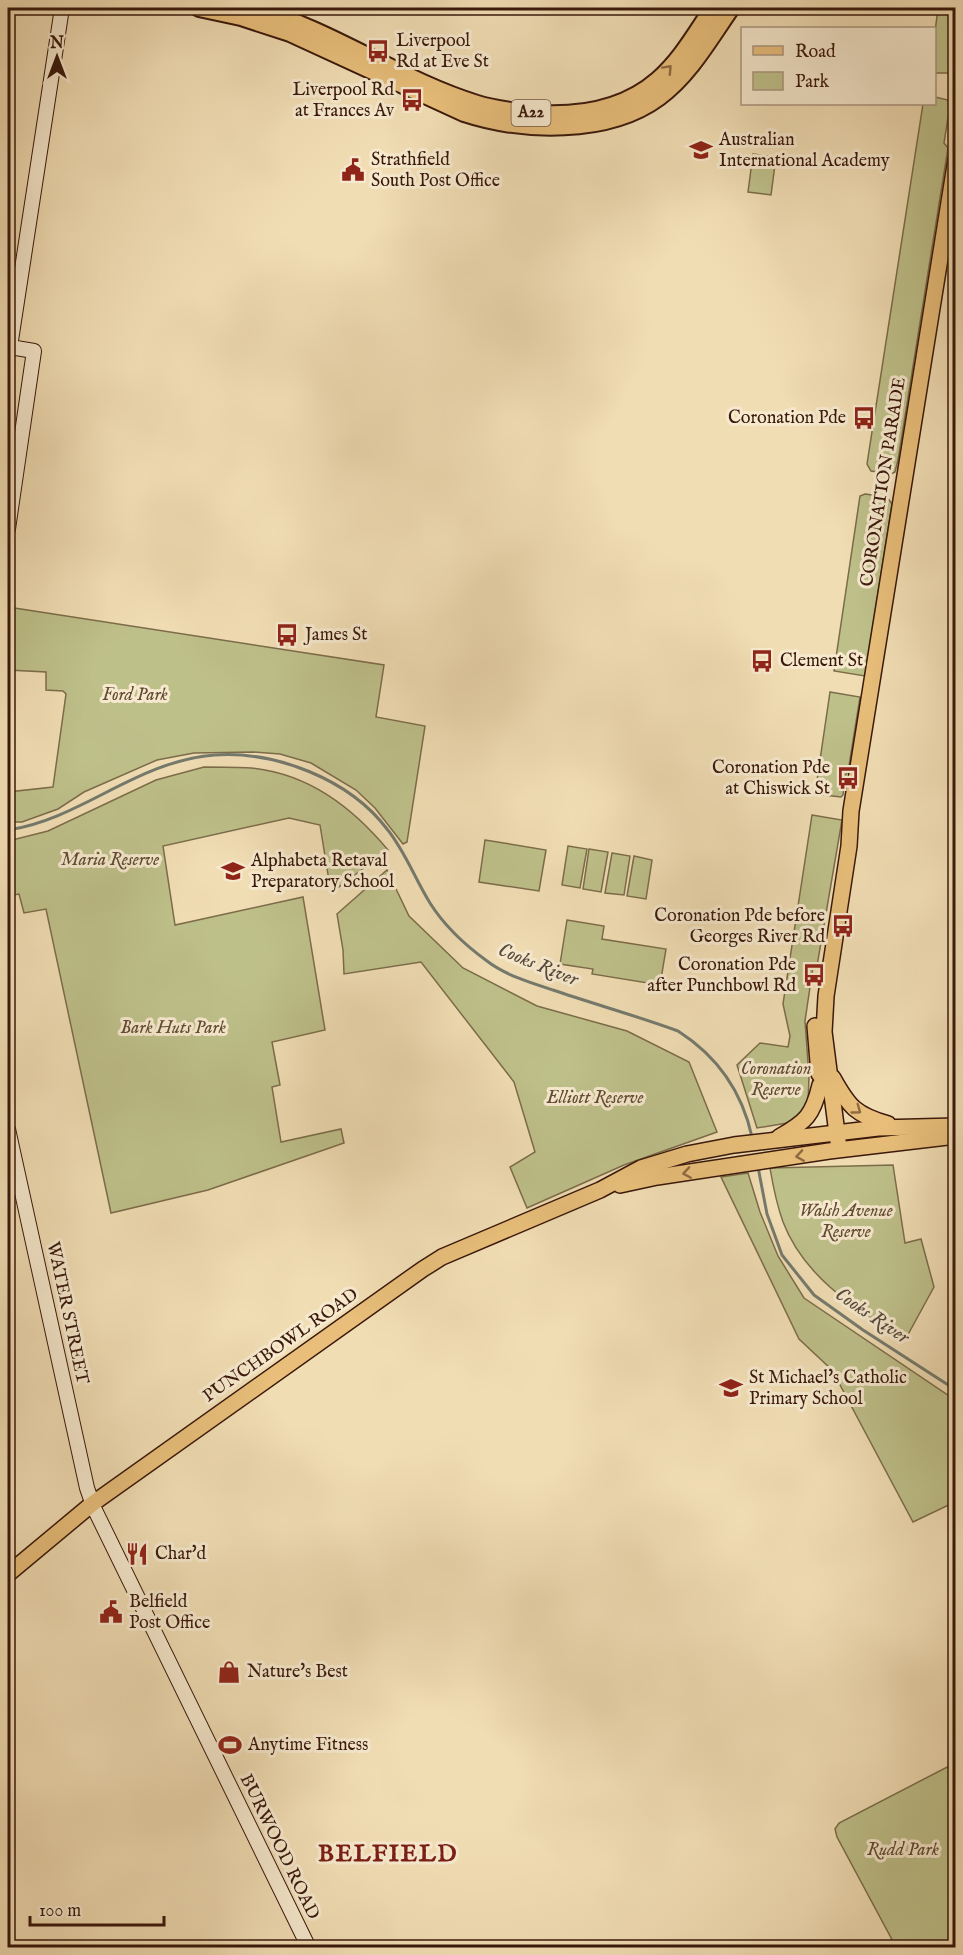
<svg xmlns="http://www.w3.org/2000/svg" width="963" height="1955" font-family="'IM FELL English',serif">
  <rect width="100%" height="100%" fill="#f1ddb4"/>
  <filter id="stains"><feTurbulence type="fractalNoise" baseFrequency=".00333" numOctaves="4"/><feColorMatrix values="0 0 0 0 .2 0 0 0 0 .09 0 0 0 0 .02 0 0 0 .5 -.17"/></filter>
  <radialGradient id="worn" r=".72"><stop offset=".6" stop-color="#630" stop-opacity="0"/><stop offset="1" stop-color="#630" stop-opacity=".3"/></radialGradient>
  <g fill="#bec08a" stroke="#7c6c4a" stroke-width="1.5">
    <path d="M938 8H955V73H935V32Z"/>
    <path d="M935 97 948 100 949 111 944 143 948 148 898 460 895 472 891 474 871 471 867 464 923 104H934Z"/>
    <path d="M753 154 776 157 771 195 748 192Z"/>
    <path d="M865 494 887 497 892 504 865 676 834 671 860 496Z"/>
    <path d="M8 607 384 665 376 717 425 726 407 842 403 844 375 808 356 790 311 763 280 754 254 752 194 753 157 760 84 792 58 809 22 822H8V792L53 787 66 694 63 691 46 690V672L8 670Z"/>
    <path d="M830 692 860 697 848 772 846 774 843 795 841 797 815 794Z"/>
    <path d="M204 767C220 767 236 767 251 768 309 774 352 807 388 850L331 893 320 825 289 818 163 846 175 925 303 897 325 1030 272 1042 280 1085 272 1087 281 1142 341 1129 344 1143 208 1190 111 1213 46 909 24 913 19 894 8 896V841L48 831 156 780Z"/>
    <path d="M812 815 842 820 817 966 813 967 805 1021 809 1076 808 1104 793 1122 757 1128 737 1065 760 1043 788 1047 790 1036 783 1004Z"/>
    <path d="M485 840 546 850 539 891 479 882Z"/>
    <path d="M568 846 587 849 580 888 562 885Z"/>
    <path d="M589 849 608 852 601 892 583 889Z"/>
    <path d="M612 853 630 856 624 895 605 893Z"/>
    <path d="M634 856 652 860 646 899 627 896Z"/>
    <path d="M387 870 409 916 463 968 537 1006 627 1031 689 1062 717 1132 624 1165 527 1208 510 1167 535 1152 514 1082 421 962 344 974 343 950 337 914Z"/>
    <path d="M567 920 604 926 602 939 666 949 660 985 592 974 593 969 560 964Z"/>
    <path d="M893 1165 905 1243 921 1239 934 1287 905 1340C857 1309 805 1279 783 1222 777 1205 773 1186 770 1168Z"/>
    <path d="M748 1173 760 1212 778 1256 804 1298 955 1400V1502L913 1522 832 1370 799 1339 721 1177Z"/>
    <path d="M955 1763V1947H896L837 1837 835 1829 839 1823Z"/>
  </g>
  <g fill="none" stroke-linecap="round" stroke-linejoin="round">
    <g stroke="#747a6d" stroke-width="3">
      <path d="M8 830C82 819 136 761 215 755 276 751 349 779 387 829 405 851 415 879 430 903 445 927 465 945 487 961 505 975 531 983 553 990 594 1004 637 1016 678 1031 717 1056 742 1091 752 1137"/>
      <path d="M758 1167 767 1214 782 1255 814 1295 863 1330 956 1390"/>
    </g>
    <g stroke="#39180b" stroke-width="16">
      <g id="secondary">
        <path d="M8 529 34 351 10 347 62 8"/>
        <path d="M8 1129 87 1488 94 1508 309 1948"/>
      </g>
    </g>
    <g stroke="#39180b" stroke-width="18">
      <g id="primary">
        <path d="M815 1026 819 1074"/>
        <path d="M833 1078C849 1107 856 1115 888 1124"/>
        <path d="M779 1137C806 1122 813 1115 820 1085"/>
        <path d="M839 1149 824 1032 826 996 849 846 851 811 956 159"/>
        <path d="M620 1185 657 1177 829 1151 956 1136"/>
        <path d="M8 1574 92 1504 423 1269 442 1257 600 1190 641 1168 687 1154 734 1145 878 1128 956 1126"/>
      </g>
    </g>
    <g stroke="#39180b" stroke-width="20">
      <g id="highway">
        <path d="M199 8 241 17 290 33 464 113C522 132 608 135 659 97 690 74 710 38 731 8"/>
        <path d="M252 8C331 29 399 80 477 104 490 108 503 110 517 112 566 118 619 114 658 80 681 60 696 33 713 8"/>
      </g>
    </g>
    <use href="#secondary" stroke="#f6e9ce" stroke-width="14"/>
    <use href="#primary" stroke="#e8be7a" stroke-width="15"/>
    <use href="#highway" stroke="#e8be7a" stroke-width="16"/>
  </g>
  <defs><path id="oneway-chevron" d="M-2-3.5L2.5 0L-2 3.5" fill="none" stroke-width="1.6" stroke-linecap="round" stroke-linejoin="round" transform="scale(1.5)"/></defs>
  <g stroke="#906b42">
    <use href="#oneway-chevron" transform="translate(668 69) rotate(-47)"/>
    <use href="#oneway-chevron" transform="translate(857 1110) rotate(36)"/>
    <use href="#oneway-chevron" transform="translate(800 1156) rotate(171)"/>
    <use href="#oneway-chevron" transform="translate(687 1173) rotate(171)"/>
  </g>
  <defs>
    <g id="bus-bare" transform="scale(1.8)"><path d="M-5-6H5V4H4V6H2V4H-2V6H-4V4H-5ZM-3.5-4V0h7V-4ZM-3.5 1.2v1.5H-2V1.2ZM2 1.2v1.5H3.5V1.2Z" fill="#8f2418" stroke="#f6e9ce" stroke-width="2.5" paint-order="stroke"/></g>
    <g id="school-bare" transform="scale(1.8)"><path d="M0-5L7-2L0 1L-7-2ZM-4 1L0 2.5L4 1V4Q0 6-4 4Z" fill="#8f2418" stroke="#f6e9ce" stroke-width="2.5" paint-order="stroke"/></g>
    <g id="civic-bare" transform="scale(1.8)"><path d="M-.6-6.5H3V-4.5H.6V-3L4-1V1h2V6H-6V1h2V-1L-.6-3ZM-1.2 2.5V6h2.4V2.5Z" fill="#8f2418" stroke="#f6e9ce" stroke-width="2.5" paint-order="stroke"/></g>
    <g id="restaurant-bare" transform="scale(1.8)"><path d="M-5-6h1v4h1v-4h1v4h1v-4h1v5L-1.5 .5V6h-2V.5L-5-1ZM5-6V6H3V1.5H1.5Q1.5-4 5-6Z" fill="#8f2418" stroke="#f6e9ce" stroke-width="2.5" paint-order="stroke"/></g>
    <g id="shop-bare" transform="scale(1.8)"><path d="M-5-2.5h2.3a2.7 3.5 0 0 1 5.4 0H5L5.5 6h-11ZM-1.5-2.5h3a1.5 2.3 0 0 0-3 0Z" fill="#8f2418" stroke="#f6e9ce" stroke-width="2.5" paint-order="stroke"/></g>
    <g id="stadium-bare" transform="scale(1.8)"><path d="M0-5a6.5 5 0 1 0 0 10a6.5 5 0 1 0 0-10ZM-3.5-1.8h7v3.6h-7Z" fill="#8f2418" stroke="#f6e9ce" stroke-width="2.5" paint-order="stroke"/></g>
  </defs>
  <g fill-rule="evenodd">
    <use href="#bus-bare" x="378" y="51"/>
    <use href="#bus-bare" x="412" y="100"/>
    <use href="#school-bare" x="701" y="150"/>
    <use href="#civic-bare" x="353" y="170"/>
    <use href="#bus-bare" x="864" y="418"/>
    <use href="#bus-bare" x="287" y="635"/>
    <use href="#bus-bare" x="762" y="661"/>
    <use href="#bus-bare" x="848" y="778"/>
    <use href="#school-bare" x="233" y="871"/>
    <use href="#bus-bare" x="843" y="926"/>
    <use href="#bus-bare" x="814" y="975"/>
    <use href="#school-bare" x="731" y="1388"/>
    <use href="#restaurant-bare" x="137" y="1554"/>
    <use href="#civic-bare" x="111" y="1612"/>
    <use href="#shop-bare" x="229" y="1672"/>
    <use href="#stadium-bare" x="230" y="1745"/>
  </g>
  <g text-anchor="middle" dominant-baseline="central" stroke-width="6" stroke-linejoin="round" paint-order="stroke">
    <rect fill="#f6e9ce" stroke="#725746" stroke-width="1.5" x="511.5" y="100" width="39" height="26" rx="4.5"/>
    <g font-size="16" font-weight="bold" fill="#39180b">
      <text x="531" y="113">A22</text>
    </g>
    <g font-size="18" fill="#39180b" stroke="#f6e9ce" text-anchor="start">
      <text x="396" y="41">Liverpool<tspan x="396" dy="21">Rd at Eve St</tspan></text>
      <text x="394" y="90" text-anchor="end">Liverpool Rd<tspan x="394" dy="21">at Frances Av</tspan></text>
      <text x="719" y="140">Australian<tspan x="719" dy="21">International Academy</tspan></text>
      <text x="371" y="160">Strathfield<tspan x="371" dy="21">South Post Office</tspan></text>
      <text x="846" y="418" text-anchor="end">Coronation Pde</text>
      <text x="305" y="635">James St</text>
      <text x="780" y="661">Clement St</text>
      <text x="830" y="768" text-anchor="end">Coronation Pde<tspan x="830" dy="21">at Chiswick St</tspan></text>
      <text x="251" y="861">Alphabeta Retaval<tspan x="251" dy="21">Preparatory School</tspan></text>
      <text x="825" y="916" text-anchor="end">Coronation Pde before<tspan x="825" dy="21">Georges River Rd</tspan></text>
      <text x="796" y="965" text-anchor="end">Coronation Pde<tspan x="796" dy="21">after Punchbowl Rd</tspan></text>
      <text x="749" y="1378">St Michael's Catholic<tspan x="749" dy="21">Primary School</tspan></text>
      <text x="155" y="1554">Char'd</text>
      <text x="129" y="1602">Belfield<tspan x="129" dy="21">Post Office</tspan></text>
      <text x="247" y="1672">Nature's Best</text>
      <text x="248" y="1745">Anytime Fitness</text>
    </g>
    <g font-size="18" fill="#39180b" stroke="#f6e9ce">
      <text transform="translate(884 482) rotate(-81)">CORONATION PARADE</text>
      <text transform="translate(67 1313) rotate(78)">WATER STREET</text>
      <text transform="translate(281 1346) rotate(-35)">PUNCHBOWL ROAD</text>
      <text transform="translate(279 1847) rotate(64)">BURWOOD ROAD</text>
    </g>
    <g font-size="18" font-style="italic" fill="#614a31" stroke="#f6e9ce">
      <text x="135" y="695">Ford Park</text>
      <text x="110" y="860">Maria Reserve</text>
      <text x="173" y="1028">Bark Huts Park</text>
      <text x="776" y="1069">Coronation<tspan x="776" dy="21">Reserve</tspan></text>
      <text x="595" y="1098">Elliott Reserve</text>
      <text x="846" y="1211">Walsh Avenue<tspan x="846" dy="21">Reserve</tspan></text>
      <text x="903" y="1850">Rudd Park</text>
    </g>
    <g font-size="20" font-style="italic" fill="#56493c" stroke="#f6e9ce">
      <text transform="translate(538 965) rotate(22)">Cooks River</text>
      <text transform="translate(872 1316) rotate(34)">Cooks River</text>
    </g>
    <g font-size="24" font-weight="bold" letter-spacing="1.5" fill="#7a1f14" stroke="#f6e9ce">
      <text x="388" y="1854">BELFIELD</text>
    </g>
  </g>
  <rect width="963" height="1955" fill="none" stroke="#f1ddb4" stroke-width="30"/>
  <rect x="9" y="9" width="945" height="1937" fill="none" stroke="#39180b" stroke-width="3"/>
  <rect x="15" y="15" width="933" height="1925" fill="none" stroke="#39180b" stroke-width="1.5"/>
  <rect x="741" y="27" width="195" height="78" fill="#f6e9ce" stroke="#aa9580" stroke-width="1.5"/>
  <rect x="753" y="46" width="30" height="9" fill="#e8be7a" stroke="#aa9580" stroke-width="1.5"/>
  <text x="795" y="57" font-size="18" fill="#39180b">Road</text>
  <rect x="753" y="72" width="30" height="18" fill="#bec08a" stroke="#aa9580" stroke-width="1.5"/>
  <text x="795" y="87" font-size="18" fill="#39180b">Park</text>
  <g transform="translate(57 57)" stroke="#f6e9ce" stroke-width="4.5" paint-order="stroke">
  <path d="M0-4.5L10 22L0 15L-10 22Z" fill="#39180b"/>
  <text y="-9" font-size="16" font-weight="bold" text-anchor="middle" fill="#39180b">N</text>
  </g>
  <path d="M30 1916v9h134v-9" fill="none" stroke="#39180b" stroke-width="3"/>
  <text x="39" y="1916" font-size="18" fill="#39180b" stroke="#f6e9ce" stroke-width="4.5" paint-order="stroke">100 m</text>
  <rect width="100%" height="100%" filter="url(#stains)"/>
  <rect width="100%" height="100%" fill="url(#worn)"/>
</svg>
